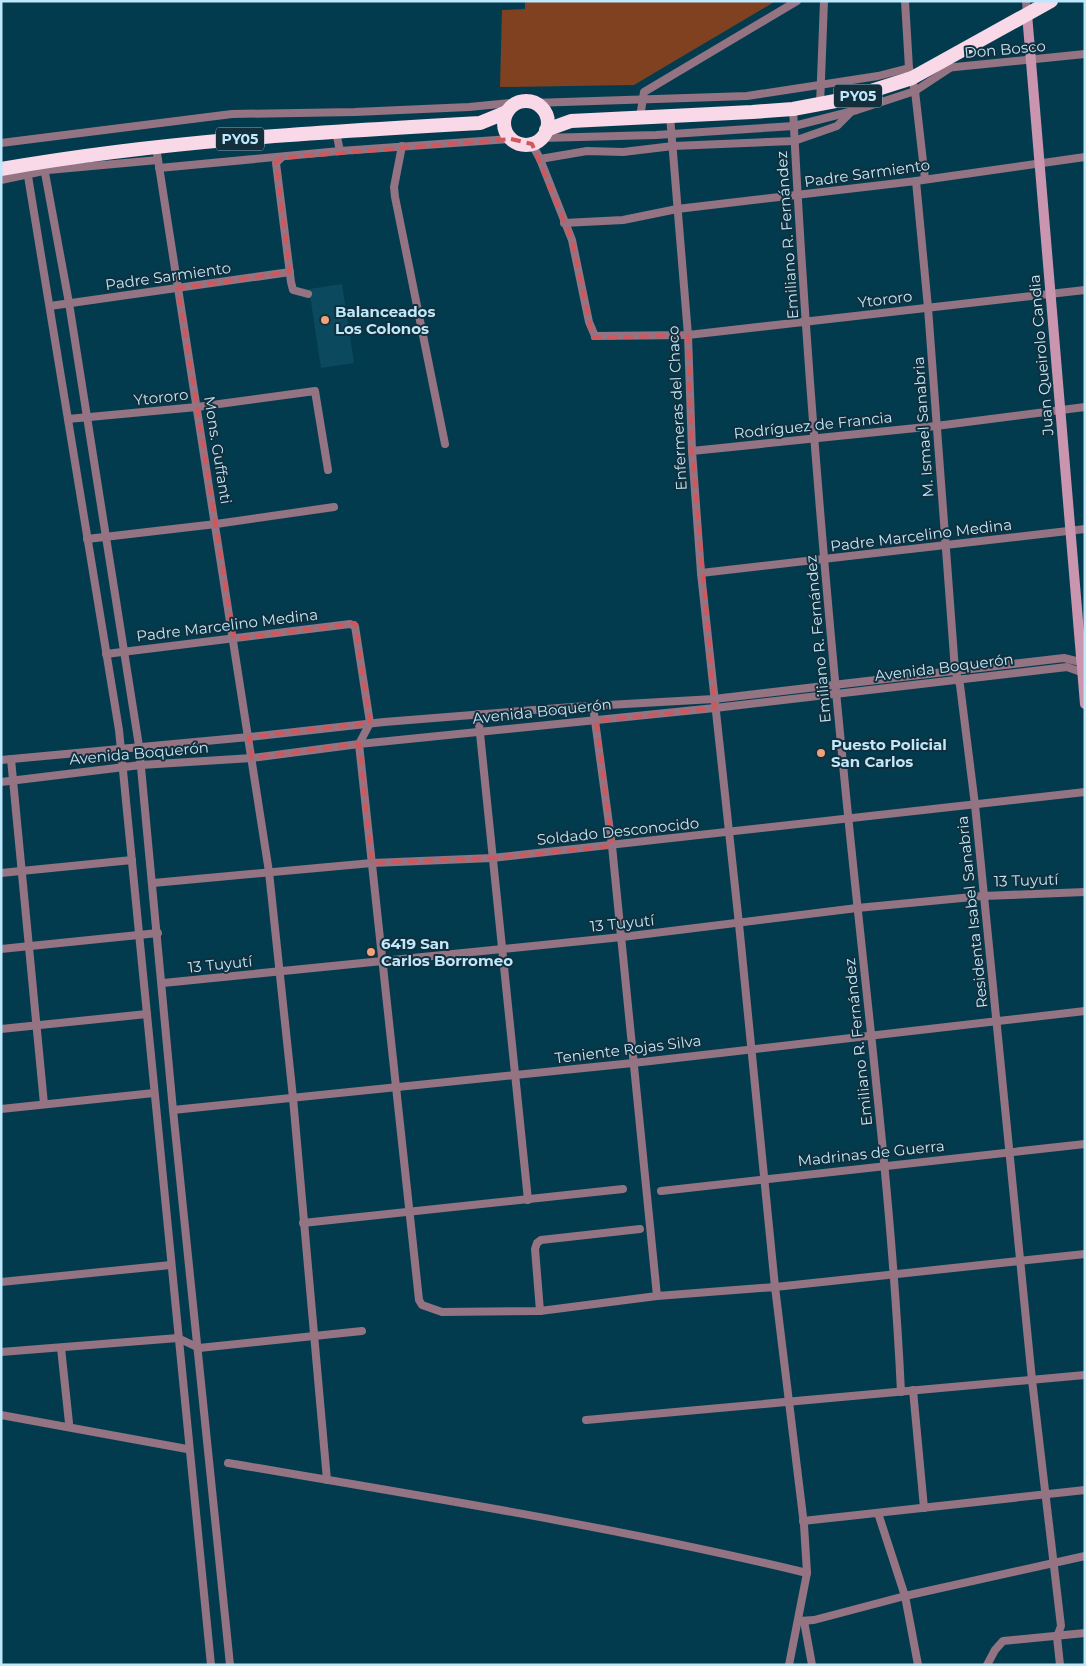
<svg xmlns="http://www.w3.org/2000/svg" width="1086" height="1666" font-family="Montserrat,sans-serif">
  <rect width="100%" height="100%" fill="#033b4e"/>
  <path fill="#0b495e" d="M342 284 354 363 321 368 309 289Z"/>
  <path fill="#7f411f" d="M525 1H776L634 85 500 87 502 10 525 9Z"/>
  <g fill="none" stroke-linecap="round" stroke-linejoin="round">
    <g stroke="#947383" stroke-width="8">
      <path d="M905 1 909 68 915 91 925 179"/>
      <path d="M1026 1 1027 14"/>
      <path d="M945 68 1085 54"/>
      <path d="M533 103 747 96 878 76 909 68"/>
      <path d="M820 105 824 1"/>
      <path d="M793 109C805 348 825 587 849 825 868 1014 892 1202 901 1392"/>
      <path d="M670 116 688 335 692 451 701 573 739 924 775 1287 1085 1254"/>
      <path d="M640 117 644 92 797 1"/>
      <path d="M336 132 340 151"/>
      <path d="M542 138 656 135 794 126 857 110 915 91 950 68"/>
      <path d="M1 143 232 114 355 112 469 107 520 102"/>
      <path d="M532 144 540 159 572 240 589 322 595 336 688 335 1085 290"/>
      <path d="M402 146 394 187 395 197 445 444"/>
      <path d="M156 147 269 872 293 1098 327 1480"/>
      <path d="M281 158 276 163 291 282 293 290 308 294"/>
      <path d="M540 159 587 151 623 152 673 146 794 141 837 126 851 112"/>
      <path d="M43 162 69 303 139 746 173 1110 230 1665"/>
      <path d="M26 164 119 730 211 1665"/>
      <path d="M159 168 340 151 511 139"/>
      <path d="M1 180 48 170 158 160"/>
      <path d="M916 181 928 308 955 670 960 685 975 805 1032 1380 1061 1626 1057 1637 1060 1665"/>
      <path d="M564 223 623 220 677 209 916 181 1085 157"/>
      <path d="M50 306 290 272"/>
      <path d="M68 419 197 407 315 391 328 470"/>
      <path d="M692 451 936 426 1085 407"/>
      <path d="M87 539 216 524 334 507"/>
      <path d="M701 573 1085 529"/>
      <path d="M106 654 350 624 355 626 370 723 359 744 419 1300 422 1305 442 1312 540 1311 657 1296 775 1287 804 1525 807 1573 789 1665"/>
      <path d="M593 706 612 846 657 1296"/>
      <path d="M478 714 528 1200"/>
      <path d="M11 759 44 1104"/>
      <path d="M1 760 249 737 384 722 572 707 714 699 1064 658 1080 662"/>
      <path d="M1 782 141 765 252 758 359 744 715 708 1067 667 1081 672"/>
      <path d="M1 873 132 860"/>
      <path d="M153 883 372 863 492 858 1085 792"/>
      <path d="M1 949 158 933"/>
      <path d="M163 983 622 937 857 908 983 896 1085 892"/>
      <path d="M1 1029 147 1014"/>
      <path d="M1 1109 154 1093"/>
      <path d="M173 1110 633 1063 1085 1011"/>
      <path d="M661 1191 1085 1144"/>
      <path d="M303 1223 623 1189"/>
      <path d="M1 1282 171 1265"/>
      <path d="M540 1311 535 1249 537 1243 541 1240 640 1229"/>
      <path d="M61 1348 69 1423"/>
      <path d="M1 1352 178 1338 199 1348 362 1331"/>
      <path d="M913 1390 924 1508"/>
      <path d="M1 1415 187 1449"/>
      <path d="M586 1420 1085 1375"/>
      <path d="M228 1463C421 1496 616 1527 807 1573"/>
      <path d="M878 1513 905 1596 918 1665"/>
      <path d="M803 1521 1085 1490"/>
      <path d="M799 1621 814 1620 905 1596 1085 1556"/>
      <path d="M804 1621 812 1665"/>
      <path d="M987 1665 995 1650 1003 1641 1085 1633"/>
    </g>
    <path stroke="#c995af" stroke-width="10" d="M1027 14 1085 704"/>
    <g stroke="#f9d8e8" stroke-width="14">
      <circle cx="526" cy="123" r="22"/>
      <path d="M546 130 571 121 752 112 793 109 846 99 912 78 1051 1"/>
      <path d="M1 169C160 141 320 132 480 123L507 112"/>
    </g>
  </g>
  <path fill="none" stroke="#d0585d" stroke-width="4" stroke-dasharray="10 6" stroke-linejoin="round" d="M511 139 532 144 572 240 593 338 688 335 692 451 715 708 596 721 612 846 492 858 372 863 359 744 252 758 249 737 370 723 355 623 234 639 178 288 290 272 276 163 281 158Z"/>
  <g fill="#f0a27a" stroke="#122f3b" stroke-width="2">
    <circle cx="325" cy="320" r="5"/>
    <circle cx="821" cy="753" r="5"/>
    <circle cx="371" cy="952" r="5"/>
  </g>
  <g text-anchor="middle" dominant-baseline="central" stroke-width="4" stroke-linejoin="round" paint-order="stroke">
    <g fill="#122f3b" stroke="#8ab0c2" stroke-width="1">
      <rect x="834" y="84.5" width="48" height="23" rx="4"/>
      <rect x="216" y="127.5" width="48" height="23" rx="4"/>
    </g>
    <g font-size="14" font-weight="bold" fill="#bee8fc">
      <text x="858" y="96">PY05</text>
      <text x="240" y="139">PY05</text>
    </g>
    <g font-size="15" fill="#bee8fc" stroke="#122f3b">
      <text transform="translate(1005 49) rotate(-5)">Don Bosco</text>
      <text transform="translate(867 173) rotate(-8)">Padre Sarmiento</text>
      <text transform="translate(787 235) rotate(-94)">Emiliano R. Fernández</text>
      <text transform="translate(168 276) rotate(-8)">Padre Sarmiento</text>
      <text transform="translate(885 299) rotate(-7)">Ytororo</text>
      <text transform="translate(1041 355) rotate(-95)">Juan Queirolo Candia</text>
      <text transform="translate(161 397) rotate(-6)">Ytororo</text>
      <text transform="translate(677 408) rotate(-93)">Enfermeras del Chaco</text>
      <text transform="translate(813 425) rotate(-6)">Rodríguez de Francia</text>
      <text transform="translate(923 427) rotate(-94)">M. Ismael Sanabria</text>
      <text transform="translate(218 450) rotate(81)">Mons. Guffanti</text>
      <text transform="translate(921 535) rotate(-7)">Padre Marcelino Medina</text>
      <text transform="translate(227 625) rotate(-7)">Padre Marcelino Medina</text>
      <text transform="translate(818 639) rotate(-95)">Emiliano R. Fernández</text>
      <text transform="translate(944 667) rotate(-7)">Avenida Boquerón</text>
      <text transform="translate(542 711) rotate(-6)">Avenida Boquerón</text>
      <text transform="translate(139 753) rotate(-5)">Avenida Boquerón</text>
      <text transform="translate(618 831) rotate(-6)">Soldado Desconocido</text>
      <text transform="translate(1026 880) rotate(-2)">13 Tuyutí</text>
      <text transform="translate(972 912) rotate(-96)">Residenta Isabel Sanabria</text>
      <text transform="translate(622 923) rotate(-6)">13 Tuyutí</text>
      <text transform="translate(220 964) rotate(-6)">13 Tuyutí</text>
      <text transform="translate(858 1042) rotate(-96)">Emiliano R. Fernández</text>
      <text transform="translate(628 1049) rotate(-7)">Teniente Rojas Silva</text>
      <text transform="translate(871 1153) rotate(-6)">Madrinas de Guerra</text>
    </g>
    <g font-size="15" font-weight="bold" fill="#bee8fc" stroke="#122f3b" text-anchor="start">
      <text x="335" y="311">Balanceados<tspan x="335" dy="17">Los Colonos</tspan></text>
      <text x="831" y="744">Puesto Policial<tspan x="831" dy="17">San Carlos</tspan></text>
      <text x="381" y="943">6419 San<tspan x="381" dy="17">Carlos Borromeo</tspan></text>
    </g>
  </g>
  <rect width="1086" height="1666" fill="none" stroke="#bee8fc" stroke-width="5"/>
</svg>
